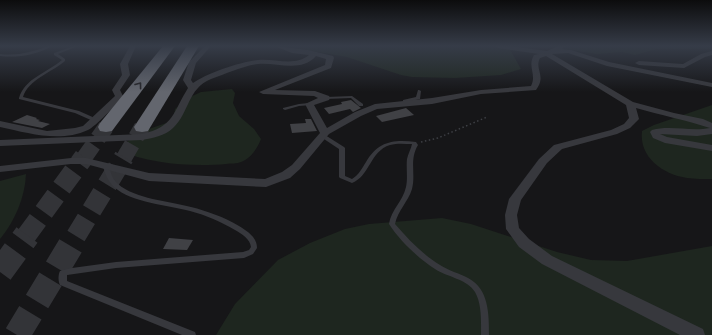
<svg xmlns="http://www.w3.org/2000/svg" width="712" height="335" font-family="Commissioner,sans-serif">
  <rect width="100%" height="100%" fill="#161618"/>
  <g fill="#1e261f">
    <path d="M284 46H508L521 69 501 75 455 78 412 77 401 75 347 57Z"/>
    <path d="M546 46H712V49H656L635 55 622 52 597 54Z"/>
    <path d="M232 89 235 93 233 103 239 116 254 129 261 139C257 149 251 158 241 162 237 164 231 163 226 164 194 167 148 164 119 150 135 132 151 128 173 121L175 109 186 99 201 92Z"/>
    <path d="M712 105V179C704 179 695 179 687 178 662 174 639 157 642 131L654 125Z"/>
    <path d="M26 174C25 197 15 221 0 239V181Z"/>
    <path d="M442 218 471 224 557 252 591 260 627 261 712 246V335H216L235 304 278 260 310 243 345 229 369 224Z"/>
  </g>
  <g fill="#404145">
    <path d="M351 100 361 108 353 112 350 109 329 114 324 108 342 104 341 102Z"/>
    <path d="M406 108 414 115 382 122 376 116Z"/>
    <path d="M27 115 37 118 36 119 40 120 38 121 50 124 42 128 12 122Z"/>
    <path d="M305 119H311L317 131 292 133 290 124 306 123Z"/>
    <path d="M169 238 193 240 187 250 163 249Z"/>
  </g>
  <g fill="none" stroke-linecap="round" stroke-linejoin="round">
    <g stroke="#333438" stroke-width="16" stroke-dasharray="16 8" stroke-linecap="butt">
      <path d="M84 158 106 127"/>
      <path d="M124 158 142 127"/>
    </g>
    <g stroke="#333438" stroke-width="20" stroke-dasharray="20 10" stroke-linecap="butt">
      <path d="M26 236 84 157"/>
      <path d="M76 236 124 157"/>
    </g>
    <g stroke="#333438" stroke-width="26" stroke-dasharray="26 13" stroke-linecap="butt">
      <path d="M0 272 27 235"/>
      <path d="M17 335 77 235"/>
    </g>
    <path stroke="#3d3f44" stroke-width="1.5" stroke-dasharray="1.5 2.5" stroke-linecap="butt" d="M421 142 438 138 487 117"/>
    <g fill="#37383d" fill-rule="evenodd">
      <path d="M48 46H52C37 55 17 58 0 56V54C17 56 33 52 48 46Z"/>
      <path d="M74 46H78L58 54 65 59V61C52 72 28 80 23 97L79 111 97 119V121H93L75 113 19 99V98C25 78 47 73 62 60L54 55V53Z"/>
      <path d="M418 90H419L421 91 420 99 407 102V104H403V100L416 97Z"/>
      <path d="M352 96 363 104V106H359L351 98 326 99 324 98 326 97Z"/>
      <path d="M309 103 311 104V105L299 106 285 110 283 109V108L299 104Z"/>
      <path d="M321 135H325L344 147 345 148V176L352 179C359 175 362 168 366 162 378 141 394 139 416 142L418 145C409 160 416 174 412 189 408 202 398 210 395 224 408 239 423 255 440 265 449 271 459 273 468 278 489 289 489 314 489 335H481C481 322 482 304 475 292 467 279 447 277 435 269 418 258 400 241 389 224 391 210 403 201 406 187 408 178 406 168 407 159 408 154 411 149 412 144 405 144 397 143 390 145 370 151 370 176 352 183L340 178 339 177V149L321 137Z"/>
      <path d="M106 164 109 166C111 173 112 179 118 184 135 199 169 201 191 207 207 211 224 217 239 226 247 231 257 237 257 248L253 254 244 258 116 268 67 275V281L195 332 196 335H182L60 285C58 281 58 275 60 271L72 268 116 262 243 252 249 250 251 247C250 239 242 234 235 230 221 222 206 215 190 211 168 205 132 203 114 187 108 181 105 174 103 166Z"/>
    </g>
    <g fill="#37383d" fill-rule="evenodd">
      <path d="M130 46H136L128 64 130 75 120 90 123 96C118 103 95 127 88 130 60 143 28 133 0 127V121L47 131 75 128 83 126 115 96 112 90 122 75 120 64Z"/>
      <path d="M205 46H211L196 63 191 80 193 83C205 74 242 61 258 60 274 58 295 67 309 55L292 53 277 47 276 46 308 50 333 56 334 58 331 68 275 90 315 91 329 96 330 98 329 100 314 105 327 128 355 112 375 104 432 98 481 90 531 86C537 74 527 67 534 55L539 54 498 48 495 46H510L547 51 558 46H565L562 49 571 50 609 62 712 83V87L607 66 568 53 552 54 633 102 674 113 703 119 712 123V134L697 136 660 134 667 137 712 145V151L665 143 653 138 650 132 652 130C671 125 691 132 710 128 686 120 660 115 636 108L639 119 630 128 617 134 562 149 547 163 521 200 517 215 519 228 529 239 552 256 703 329 705 335H680L542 264 519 247 506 229 505 215 509 199 539 159 554 145 611 130 624 124 629 118 626 105 546 56 540 58C534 70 547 75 536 90L481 94 432 104 377 109 361 116 329 134 300 169 290 178 266 187 149 181 86 164H71L0 172V166L71 158H86L149 173 265 179 282 172 292 165 320 133 305 104 318 98 314 96 263 94 259 92 325 65 326 59 316 56C301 73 277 62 258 64 242 66 226 74 211 79 187 89 190 112 173 128 165 136 152 138 142 140L0 146V140L142 134C174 127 173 112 188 88L183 80 189 62Z"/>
      <path d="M712 51V55L705 57 684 68 639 65 635 63 639 61 683 64 701 54Z"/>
    </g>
    <g fill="#63666e" fill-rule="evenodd">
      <path d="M163 46H175L112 131 106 132 100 131 98 127 100 123Z"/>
      <path d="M187 46H199L148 131 142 132 136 131 134 127Z"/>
    </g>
  </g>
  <defs><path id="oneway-chevron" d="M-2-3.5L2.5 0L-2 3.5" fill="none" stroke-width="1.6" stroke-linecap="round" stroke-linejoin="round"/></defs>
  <use stroke="#26262a" href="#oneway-chevron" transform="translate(139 85) rotate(-53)"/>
  <linearGradient id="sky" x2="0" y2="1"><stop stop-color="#0c0c0d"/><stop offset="0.5" stop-color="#363c48"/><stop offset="1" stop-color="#363c48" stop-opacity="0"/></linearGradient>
  <rect width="712" height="92" fill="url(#sky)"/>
</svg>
